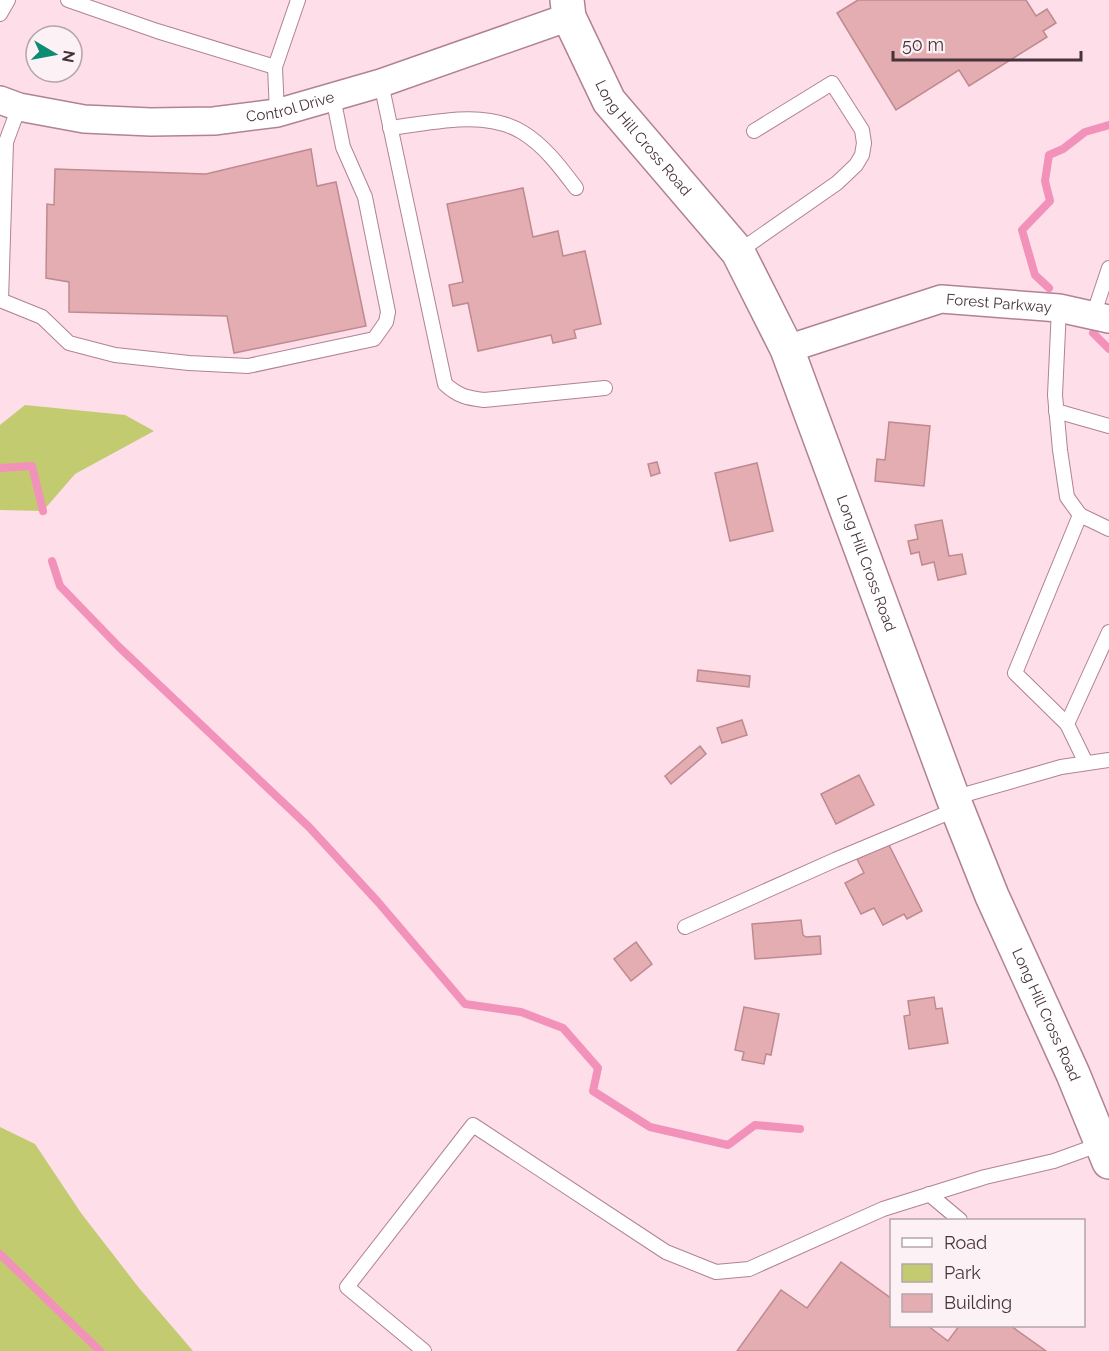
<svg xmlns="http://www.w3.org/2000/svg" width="1109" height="1351" font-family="Raleway,sans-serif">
  <rect width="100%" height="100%" fill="#fddee9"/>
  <g fill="#c3cb71">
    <path d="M25 405 125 415 154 431 75 474 43 511 0 510V425Z"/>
    <path d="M0 1127 35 1144 81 1213 139 1288 193 1351H0Z"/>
  </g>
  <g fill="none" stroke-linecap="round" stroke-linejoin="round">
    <g stroke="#f291ba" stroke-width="8">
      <path d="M1049 288 1035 275 1022 230 1050 201 1045 181 1049 155 1063 149 1085 132 1109 125"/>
      <path d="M1093 333 1109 349"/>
      <path d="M0 468 32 466 43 511"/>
      <path d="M52 561 60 586 119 647 309 827 378 902 465 1004 521 1012 563 1028 598 1068 593 1091 650 1127 728 1145 755 1125 800 1129"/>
      <path d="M0 1254 100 1351"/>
    </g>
  </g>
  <g fill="#e3adb1" stroke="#be8a8f" stroke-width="1.5">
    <path d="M858 0H1026L1036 16 1047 9 1056 23 1043 31 1047 37 969 86 959 70 896 110 837 13Z"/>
    <path d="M311 149 317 186 336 182 366 326 234 353 227 316 69 312V282L46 278 47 204 54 205 55 169 206 174Z"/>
    <path d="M523 188 533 237 558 231 563 256 585 251 601 324 574 330 576 338 553 343 551 335 478 351 468 303 453 306 449 285 463 282 447 204Z"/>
    <path d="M889 422 930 426 924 486 875 481 877 459 885 460Z"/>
    <path d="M657 462 660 473 651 476 648 464Z"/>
    <path d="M757 463 773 531 730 541 715 473Z"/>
    <path d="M942 520 949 556 962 554 966 574 938 580 934 562 922 565 919 552 911 554 908 541 918 539 915 525Z"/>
    <path d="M698 670 750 676 749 687 697 681Z"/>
    <path d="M742 720 747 735 722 743 717 728Z"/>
    <path d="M700 746 706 754 671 784 665 776Z"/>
    <path d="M859 775 874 805 836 824 821 794Z"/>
    <path d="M888 843 922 911 907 919 904 914 883 925 874 908 861 914 845 883 864 873 857 859Z"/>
    <path d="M801 920 803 935 806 937 820 936 821 954 755 959 752 924Z"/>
    <path d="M636 942 652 964 631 981 614 959Z"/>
    <path d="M934 997 936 1009 942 1008 948 1043 909 1049 904 1016 910 1015 908 1001Z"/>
    <path d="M744 1007 779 1014 771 1055 766 1054 764 1064 742 1060 744 1052 735 1050Z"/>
    <path d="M841 1262 892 1299V1326H928L948 1341 959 1326H1011L1046 1351H737L781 1290 807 1308Z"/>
  </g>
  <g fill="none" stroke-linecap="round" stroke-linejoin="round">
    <g stroke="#b18295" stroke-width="16">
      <g id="lane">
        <path d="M68 0 157 31 275 67"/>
        <path d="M0 14 8 0"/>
        <path d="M381 83 445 384C458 396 467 398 484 400L605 388"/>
        <path d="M277 113 275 67 298 0"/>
        <path d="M390 128C432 123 484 109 522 132 544 145 561 168 576 188"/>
        <path d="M738 252 837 183 856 165 862 155 864 143 862 130 832 83 754 131"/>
        <path d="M0 300 42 317 69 343 115 355 189 363 248 366 374 339 386 322 388 312 365 197 343 147 333 97"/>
        <path d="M1 300 6 142 19 107"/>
        <path d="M1059 308 1055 395 1060 450 1067 497 1080 515 1015 673 1067 724 1086 763"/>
        <path d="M1093 316 1109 268"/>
        <path d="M1056 411 1109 426"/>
        <path d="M1080 515 1109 529"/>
        <path d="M1067 724 1109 632"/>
        <path d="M953 798 1061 767 1109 760"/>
        <path d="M685 927 835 860 957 809"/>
        <path d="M929 1194 960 1220"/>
        <path d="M424 1351 347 1287 473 1125 666 1252 716 1272 749 1269 883 1209 985 1177 1054 1161 1101 1144"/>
      </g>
    </g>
    <g stroke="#b18295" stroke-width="30">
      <g id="street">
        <path id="s1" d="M0 100 19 107 84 119 151 122 214 121 277 113 381 83 569 17"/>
        <path id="s2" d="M787 349 941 299 1059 308 1109 319"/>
      </g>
    </g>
    <g stroke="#b18295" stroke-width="36">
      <g id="secondary">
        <path id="s3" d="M567 0 569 17 609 101 738 252 787 349 953 798 992 896 1073 1074 1109 1162"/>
      </g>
    </g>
    <use href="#lane" stroke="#fff" stroke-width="14"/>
    <use href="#street" stroke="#fff" stroke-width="27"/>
    <use href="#secondary" stroke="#fff" stroke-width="33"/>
  </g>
  <g text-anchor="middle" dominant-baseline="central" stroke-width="6" stroke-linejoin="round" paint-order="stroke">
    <g font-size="15" fill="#47333b" stroke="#fcf1f5">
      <text stroke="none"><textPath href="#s1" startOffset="294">Control Drive</textPath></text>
      <text stroke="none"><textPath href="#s3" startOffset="160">Long Hill Cross Road</textPath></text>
      <text stroke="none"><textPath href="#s2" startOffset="220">Forest Parkway</textPath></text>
      <text stroke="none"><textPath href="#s3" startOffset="646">Long Hill Cross Road</textPath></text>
      <text stroke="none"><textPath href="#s3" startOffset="1132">Long Hill Cross Road</textPath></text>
    </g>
  </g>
  <rect x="890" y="1219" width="195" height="108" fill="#fcf1f5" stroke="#b4a5ab" stroke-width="1.5"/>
  <rect x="902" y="1238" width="30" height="9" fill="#ffffff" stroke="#b4a5ab" stroke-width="1.5"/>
  <text x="944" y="1249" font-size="18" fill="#47333b">Road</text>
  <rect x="902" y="1264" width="30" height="18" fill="#c3cb71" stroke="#b4a5ab" stroke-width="1.5"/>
  <text x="944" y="1279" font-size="18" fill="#47333b">Park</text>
  <rect x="902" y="1294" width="30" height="18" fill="#e3adb1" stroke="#b4a5ab" stroke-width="1.5"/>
  <text x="944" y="1309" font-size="18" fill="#47333b">Building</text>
  <g transform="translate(54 54) rotate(100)"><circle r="28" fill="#fcf1f5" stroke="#b4a5ab" stroke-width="1.5"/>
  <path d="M0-4.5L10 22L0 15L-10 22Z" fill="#0c8d73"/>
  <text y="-9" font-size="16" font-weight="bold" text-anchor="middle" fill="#47333b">N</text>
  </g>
  <path d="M893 51v9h188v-9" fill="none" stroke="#47333b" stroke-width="3"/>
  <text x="902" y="51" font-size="18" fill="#47333b" stroke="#fcf1f5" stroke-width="4.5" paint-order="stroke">50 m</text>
</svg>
